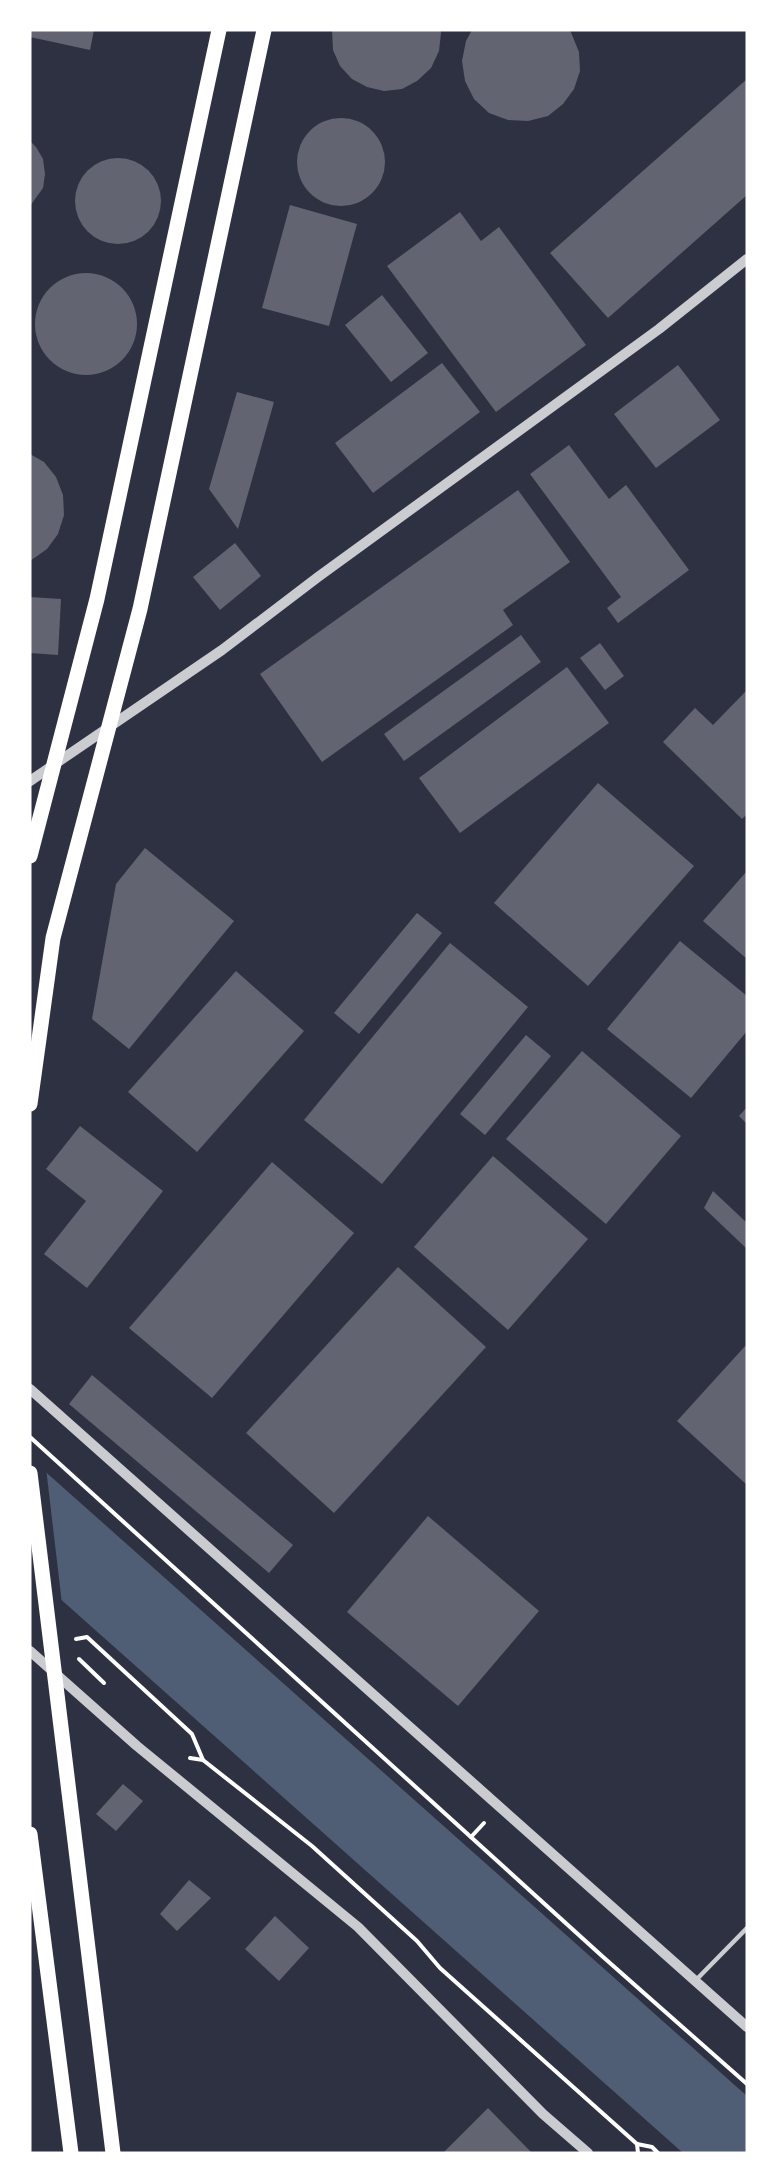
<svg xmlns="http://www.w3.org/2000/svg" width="777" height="2183" font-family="Overpass,sans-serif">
  <rect width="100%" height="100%" fill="#2d3142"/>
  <path fill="#4f5d75" d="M30 1458 747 2096V2153H683L30 1572Z"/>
  <path fill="#2d3142" d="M30 1455 46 1468 62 1604 30 1576Z"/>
  <g fill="#626471">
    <path d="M30 30H94L90 50 30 37Z"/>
    <path d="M332 30H441V33L439 51 431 68 417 81 402 89 384 91 367 87 352 79 340 66 333 50Z"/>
    <path d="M472 30H570L579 52 580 71 574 89 563 104 548 116 528 121 508 120 489 113 474 99 465 81 462 61 466 41Z"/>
    <path d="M747 79V195L608 318 550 253Z"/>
    <circle cx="341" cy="162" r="44"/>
    <path d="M30 141 36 147 43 159 45 174 43 188 30 206Z"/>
    <circle cx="118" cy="201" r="43"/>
    <path d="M290 205 357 224 329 326 262 308Z"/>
    <path d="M460 212 481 241 499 227 586 345 496 412 387 266Z"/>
    <circle cx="86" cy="324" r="51"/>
    <path d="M382 295 428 353 391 382 345 325Z"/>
    <path d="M442 363 480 412 373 493 335 443Z"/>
    <path d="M678 365 720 420 656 468 614 414Z"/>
    <path d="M237 392 274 402 238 529 209 489Z"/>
    <path d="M569 445 609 499 626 485 689 570 618 623 607 608 621 597 530 474Z"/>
    <path d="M30 454 44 462 56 477 63 495 64 515 58 534 47 549 30 561Z"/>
    <path d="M518 490 570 562 503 610 513 625 322 762 260 674Z"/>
    <path d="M235 543 261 576 220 610 193 577Z"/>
    <path d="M30 597 61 599 58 655 30 653Z"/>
    <path d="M521 635 541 662 404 761 384 734Z"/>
    <path d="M600 643 624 676 605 690 580 658Z"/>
    <path d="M567 667 609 723 460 833 419 778Z"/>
    <path d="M747 690V814L742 819 663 742 695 708 713 725Z"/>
    <path d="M598 783 694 866 588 986 494 903Z"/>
    <path d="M145 848 234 921 129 1049 92 1019 116 884Z"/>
    <path d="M747 871V959L703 921Z"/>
    <path d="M417 913 442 933 359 1034 334 1013Z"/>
    <path d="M680 941 747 996V1031L691 1098 607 1029Z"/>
    <path d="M450 943 528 1007 382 1184 304 1120Z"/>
    <path d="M236 971 304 1031 197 1152 128 1092Z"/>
    <path d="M526 1035 551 1056 485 1135 460 1114Z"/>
    <path d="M582 1051 681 1136 606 1224 506 1139Z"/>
    <path d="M747 1107V1124L739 1116Z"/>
    <path d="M80 1126 163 1191 87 1288 44 1254 86 1201 46 1169Z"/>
    <path d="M493 1156 588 1239 508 1330 414 1247Z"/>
    <path d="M272 1162 354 1233 212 1398 129 1328Z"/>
    <path d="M713 1191 747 1223V1249L704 1208Z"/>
    <path d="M398 1267 486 1347 334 1513 246 1433Z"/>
    <path d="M747 1344V1485L677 1421Z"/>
    <path d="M92 1375 293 1545 269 1573 69 1404Z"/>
    <path d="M428 1516 539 1611 458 1706 347 1612Z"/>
    <path d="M123 1784 143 1801 116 1831 96 1814Z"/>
    <path d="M189 1880 211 1898 177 1931 160 1914Z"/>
    <path d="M275 1916 309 1948 279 1981 245 1949Z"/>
    <path d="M488 2108 532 2153H443Z"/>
  </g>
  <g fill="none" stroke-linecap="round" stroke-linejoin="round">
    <g stroke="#fff" stroke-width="4">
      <path d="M30 1437 602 1956 747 2084"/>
      <path d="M76 1639 87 1637 192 1734 203 1760"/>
      <path d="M79 1659 104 1683"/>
      <path d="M190 1758 203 1760 312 1846 417 1941 440 1968 637 2144 638 2153"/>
      <path d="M471 1837 484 1823"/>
      <path d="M637 2144 652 2147 658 2153"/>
    </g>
    <path stroke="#caccd0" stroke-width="4.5" d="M695 1981 747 1928"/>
    <g stroke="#caccd0" stroke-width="10">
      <path d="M30 781 222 650 318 577 659 329 747 259"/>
      <path d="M30 1389 747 2027"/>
      <path d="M30 1651 137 1746 358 1927 543 2114 588 2153"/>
    </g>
    <g stroke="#fff" stroke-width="15">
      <path d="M30 856 97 599 219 30"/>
      <path d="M30 1104 53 938 140 609 264 30"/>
      <path d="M30 1473 113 2153"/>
      <path d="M30 1834 71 2153"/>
    </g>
  </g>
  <rect width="777" height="2183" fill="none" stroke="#ffffff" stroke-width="63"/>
</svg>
